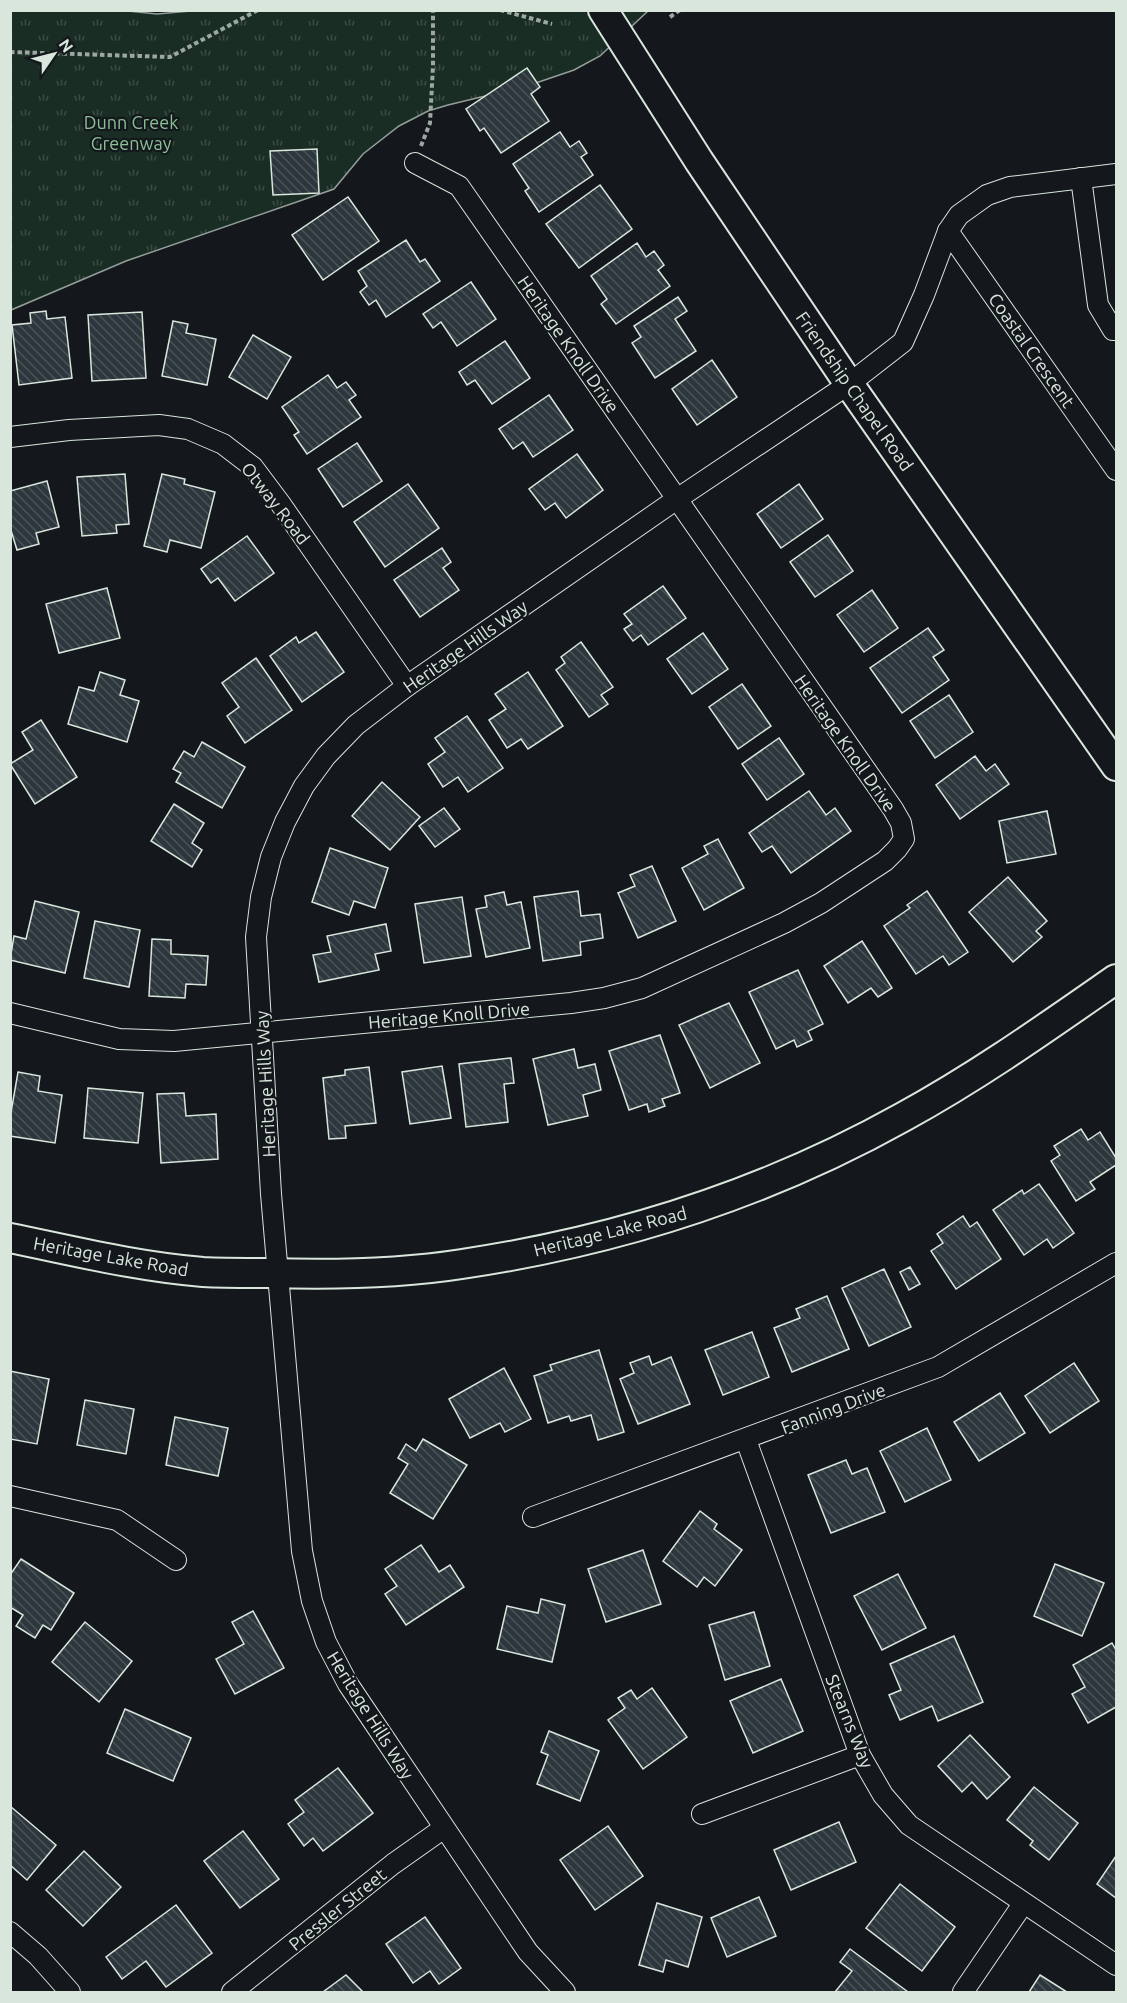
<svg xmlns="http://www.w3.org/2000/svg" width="1127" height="2003" font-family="Ubuntu,sans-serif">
  <defs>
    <pattern id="grass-tufts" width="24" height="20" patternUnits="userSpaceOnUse" patternTransform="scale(1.5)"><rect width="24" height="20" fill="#1a2d24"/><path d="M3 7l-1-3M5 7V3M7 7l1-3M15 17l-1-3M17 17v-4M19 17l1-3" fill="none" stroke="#3b4b43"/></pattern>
    <pattern id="building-back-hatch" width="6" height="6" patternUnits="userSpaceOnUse" patternTransform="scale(1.5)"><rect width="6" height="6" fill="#2c363c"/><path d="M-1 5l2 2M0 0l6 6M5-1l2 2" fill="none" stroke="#4a5358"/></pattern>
  </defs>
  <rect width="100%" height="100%" fill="#14181c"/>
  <path fill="url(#grass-tufts)" stroke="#939e99" stroke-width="1.5" d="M118 10 157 14 202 10 648 11 600 56 574 70 527 86 448 105 428 111 399 126 363 154 334 189 126 261 11 310V11Z"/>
  <g fill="url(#building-back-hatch)" stroke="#d8e6dc" stroke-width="1.5">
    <path d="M527 68 540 87 531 94 549 121 501 153 484 128 480 131 466 109Z"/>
    <path d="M560 132 570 147 579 141 587 153 581 157 593 175 539 212 525 191 529 188 513 164Z"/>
    <path d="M317 149 319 193 273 195 270 151Z"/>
    <path d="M600 185 632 229 579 268 546 224Z"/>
    <path d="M348 197 379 241 323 280 292 235Z"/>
    <path d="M406 240 420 262 425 259 440 281 386 317 376 300 369 305 360 292 367 286 358 271Z"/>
    <path d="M637 243 646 257 654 251 664 265 658 270 670 286 616 324 601 304 607 299 591 276Z"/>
    <path d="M471 282 496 319 457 346 441 322 433 328 423 314Z"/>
    <path d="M678 297 687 311 675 319 696 351 655 378 632 343 641 337 634 326Z"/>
    <path d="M46 311 47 319 65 317 72 378 19 385 12 325 31 323 30 313Z"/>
    <path d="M142 312 146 378 92 381 88 315Z"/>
    <path d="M173 321 188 324 186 333 216 339 207 385 162 376Z"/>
    <path d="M253 335 291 357 267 399 229 377Z"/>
    <path d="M505 341 530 378 492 404 475 380 467 385 459 372Z"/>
    <path d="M712 360 737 397 697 425 672 389Z"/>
    <path d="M328 375 337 388 346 382 356 395 349 400 361 417 307 454 294 435 299 432 282 407Z"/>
    <path d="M549 395 573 430 533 457 523 442 513 449 499 429Z"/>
    <path d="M357 443 382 481 343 507 318 469Z"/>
    <path d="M577 454 603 490 566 518 555 503 545 510 529 489Z"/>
    <path d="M125 474 129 524 116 525 117 533 82 536 77 477Z"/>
    <path d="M162 474 185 479 184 484 215 492 201 548 170 540 167 552 144 546Z"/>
    <path d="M47 481 59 527 36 533 39 544 17 550 10 527V491Z"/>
    <path d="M408 484 439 528 385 567 354 522Z"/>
    <path d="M799 484 823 519 781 548 757 514Z"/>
    <path d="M828 535 853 571 815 597 790 562Z"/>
    <path d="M247 536 274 573 235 601 218 578 211 583 201 569Z"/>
    <path d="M442 548 451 562 443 568 459 590 420 617 394 580Z"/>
    <path d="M663 586 686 618 648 645 641 635 633 641 624 629 632 624 624 614Z"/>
    <path d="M107 588 120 638 59 653 46 604Z"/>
    <path d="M872 590 898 628 864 652 837 615Z"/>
    <path d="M928 628 944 650 933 657 949 680 902 713 870 668Z"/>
    <path d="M316 632 344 672 302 702 270 656 296 637 299 643Z"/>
    <path d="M703 633 728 669 692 694 667 659Z"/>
    <path d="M581 642 613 687 601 695 608 704 589 717 556 670 565 663 561 657Z"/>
    <path d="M256 658 292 710 245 743 227 716 239 707 222 683Z"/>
    <path d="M100 672 125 680 120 695 139 701 127 742 68 724 79 687 94 691Z"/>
    <path d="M528 672 563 726 528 749 521 739 507 748 489 720 506 709 495 694Z"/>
    <path d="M742 684 771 726 738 749 709 707Z"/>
    <path d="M949 695 973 732 935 758 910 721Z"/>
    <path d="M467 716 503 768 468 792 458 777 443 787 428 764 445 752 435 738Z"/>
    <path d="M41 720 77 777 35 804 10 764 33 750 22 732Z"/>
    <path d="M779 738 804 774 767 800 742 764Z"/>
    <path d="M202 742 245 767 222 808 176 782 181 773 173 769 184 751 194 757Z"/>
    <path d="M975 756 986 771 995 764 1009 784 960 819 936 785Z"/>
    <path d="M382 782 420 817 390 850 352 816Z"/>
    <path d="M809 791 826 815 835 808 851 831 791 873 772 846 762 852 749 833Z"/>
    <path d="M174 804 204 823 192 843 202 850 192 867 151 841Z"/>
    <path d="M444 808 460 829 435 847 419 826Z"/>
    <path d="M1047 811 1056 854 1007 863 999 821Z"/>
    <path d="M718 839 744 888 704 910 682 868 708 854 704 846Z"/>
    <path d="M330 848 388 868 375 908 354 901 349 915 312 902Z"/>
    <path d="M652 866 676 921 638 938 618 893 635 886 630 875Z"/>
    <path d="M1008 877 1047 921 1036 931 1042 937 1013 962 969 912Z"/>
    <path d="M578 891 581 916 600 914 603 938 580 942 581 955 543 961 534 897Z"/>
    <path d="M927 891 968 952 949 965 943 956 916 974 884 926 910 908 907 905Z"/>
    <path d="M504 892 507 905 521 902 530 948 486 957 476 909 487 907 485 896Z"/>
    <path d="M462 897 471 956 424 963 415 904Z"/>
    <path d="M35 901 79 912 65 973 10 960 14 936 26 939Z"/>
    <path d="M95 921 140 930 129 987 84 978Z"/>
    <path d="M386 924 391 951 375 954 379 970 319 982 313 955 331 952 327 936Z"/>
    <path d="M152 939 171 940V954L208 956 206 985 186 984 185 998 149 996Z"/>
    <path d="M862 941 892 988 878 997 871 988 848 1003 824 966Z"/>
    <path d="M798 970 823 1024 808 1031 812 1040 797 1047 794 1040 776 1049 749 992Z"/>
    <path d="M729 1003 760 1063 710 1088 679 1025Z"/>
    <path d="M660 1035 680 1093 662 1099 665 1106 649 1112 647 1104 629 1110 609 1051Z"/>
    <path d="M574 1049 578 1068 595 1064 601 1090 583 1095 588 1116 548 1125 533 1059Z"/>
    <path d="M511 1058 514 1083 504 1084 508 1122 466 1127 459 1064Z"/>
    <path d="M442 1066 451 1118 410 1124 402 1072Z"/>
    <path d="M369 1067 376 1123 345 1126 346 1138 329 1139 323 1078 345 1075V1070Z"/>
    <path d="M18 1072 40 1076 38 1091 62 1095 55 1143 10 1136V1118Z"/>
    <path d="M88 1088 143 1093 138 1143 84 1138Z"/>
    <path d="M184 1093 186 1116 216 1114 218 1159 161 1163 157 1094Z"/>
    <path d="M1081 1129 1088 1140 1100 1132 1116 1158V1165L1090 1182 1095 1189 1076 1201 1051 1161 1060 1155 1054 1146Z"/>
    <path d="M1039 1184 1074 1233 1053 1248 1047 1239 1024 1255 993 1210 1022 1190 1024 1194Z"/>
    <path d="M963 1216 970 1227 977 1222 1001 1259 956 1289 931 1251 943 1243 937 1234Z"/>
    <path d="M910 1267 920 1284 909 1290 900 1272Z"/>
    <path d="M884 1269 911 1327 869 1346 842 1288Z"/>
    <path d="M827 1296 849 1349 792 1372 774 1328 800 1318 796 1309Z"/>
    <path d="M752 1332 769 1377 723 1395 705 1350Z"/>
    <path d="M599 1350 624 1432 598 1440 591 1415 571 1421 569 1416 548 1423 534 1376 552 1370 550 1365Z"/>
    <path d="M649 1356 652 1365 671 1357 690 1404 638 1424 620 1379 634 1373 630 1363Z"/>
    <path d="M1074 1363 1099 1401 1050 1433 1025 1396Z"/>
    <path d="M504 1368 531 1419 505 1432 500 1423 470 1438 449 1399Z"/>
    <path d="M10 1371 49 1379 37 1444 10 1439Z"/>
    <path d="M1000 1393 1025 1433 979 1461 954 1422Z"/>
    <path d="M85 1400 134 1409 126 1454 77 1445Z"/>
    <path d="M175 1417 228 1428 218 1476 166 1465Z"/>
    <path d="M927 1428 951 1480 905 1502 880 1451Z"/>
    <path d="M423 1439 467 1465 433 1519 390 1493 408 1464 398 1458 406 1444 416 1451Z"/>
    <path d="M846 1460 852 1474 867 1468 885 1512 831 1533 808 1475Z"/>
    <path d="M700 1511 717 1524 714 1529 742 1550 715 1586 704 1577 697 1587 663 1561Z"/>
    <path d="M421 1545 439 1572 450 1565 464 1587 406 1625 385 1594 397 1586 385 1569Z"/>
    <path d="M643 1550 661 1604 606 1622 588 1569Z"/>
    <path d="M21 1559 74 1593 51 1630 43 1625 35 1638 16 1626 23 1615 10 1607V1575Z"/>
    <path d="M1055 1564 1104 1583 1082 1636 1034 1616Z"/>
    <path d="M898 1574 926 1628 882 1650 854 1596Z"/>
    <path d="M541 1599 565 1605 552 1662 497 1649 507 1606 538 1613Z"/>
    <path d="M253 1611 284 1668 235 1694 216 1659 244 1644 232 1622Z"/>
    <path d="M754 1612 770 1666 725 1680 709 1625Z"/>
    <path d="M85 1622 132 1661 99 1702 52 1662Z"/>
    <path d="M954 1636 983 1702 938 1721 932 1706 900 1720 889 1695 901 1690 890 1664Z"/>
    <path d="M1112 1643 1116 1650V1707L1088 1723 1072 1694 1085 1687 1073 1665Z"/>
    <path d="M781 1679 803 1731 753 1753 730 1701Z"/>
    <path d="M652 1688 687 1737 643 1769 608 1720 625 1708 618 1698 631 1690 637 1699Z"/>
    <path d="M125 1709 191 1738 173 1781 107 1753Z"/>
    <path d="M549 1731 599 1751 580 1801 537 1784 548 1755 541 1752Z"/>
    <path d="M970 1735 1010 1777 987 1799 972 1782 962 1792 938 1766Z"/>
    <path d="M338 1768 373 1813 323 1851 313 1838 304 1846 288 1824 304 1812 295 1800Z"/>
    <path d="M1034 1787 1078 1823 1049 1860 1030 1845 1033 1841 1007 1820Z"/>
    <path d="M10 1806 56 1845 27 1880 10 1865Z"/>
    <path d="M839 1822 856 1862 791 1890 774 1850Z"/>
    <path d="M608 1826 643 1876 595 1910 560 1860Z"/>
    <path d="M243 1831 279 1879 240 1908 204 1861Z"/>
    <path d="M84 1851 121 1887 83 1926 46 1890Z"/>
    <path d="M1116 1856V1898L1097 1884Z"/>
    <path d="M900 1884 955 1927 922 1971 866 1928Z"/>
    <path d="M759 1897 776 1936 727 1957 711 1918Z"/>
    <path d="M657 1903 702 1917 688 1967 666 1960 663 1972 639 1965Z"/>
    <path d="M176 1905 212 1953 166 1987 146 1961 122 1979 106 1957Z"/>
    <path d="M425 1917 461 1968 439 1984 430 1971 413 1983 386 1944Z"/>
    <path d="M850 1949 908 1992H835L852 1971 840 1962Z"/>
    <path d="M346 1975 363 1992H323Z"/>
    <path d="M1040 1975 1067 1992H1029Z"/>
  </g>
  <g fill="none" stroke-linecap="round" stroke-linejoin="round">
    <g stroke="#d8e6dc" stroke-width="22">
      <g id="street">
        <path d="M1081 178 1098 305 1113 330H1116"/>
        <path d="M948 231 1116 470"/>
        <path d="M10 437 69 430 159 425 188 429 223 444 253 467 280 503 407 686"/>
        <path d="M10 1013 119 1039 174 1041 571 1003 604 998 642 988 784 923 821 903 885 861 897 849 904 839 901 823 893 809 459 186 415 163"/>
        <path d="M746 1440 860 1755 883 1795 909 1825 1116 1965"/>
        <path d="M10 1496 117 1520 176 1560"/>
        <path d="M533 1517 938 1367 1116 1263"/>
        <path d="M702 1814 860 1755"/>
        <path d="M10 1932 38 1956 70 1992"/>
        <path d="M232 1992 393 1864 444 1828"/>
        <path d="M565 1992 528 1952 348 1684 326 1642 312 1601 302 1551 271 1194 256 937 261 897 271 857 285 822 304 786 326 756 356 725 407 686 677 499 849 384 903 342 924 295 948 231 959 215 987 195 1010 187 1116 174"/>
        <path d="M963 1992 1023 1904"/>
      </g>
    </g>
    <g stroke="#d8e6dc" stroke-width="32">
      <g id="secondary">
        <path d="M603 10 699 161 849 384 1116 766"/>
        <path d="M10 1238C74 1251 138 1267 203 1272 224 1273 246 1273 268 1273 333 1275 398 1274 462 1264 617 1241 767 1193 903 1117 978 1076 1047 1027 1116 979"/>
      </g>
    </g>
    <g stroke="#9da8a2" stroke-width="4" stroke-dasharray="4.5 3" stroke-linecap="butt">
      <path d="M500 10 552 24"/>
      <path d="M670 17 680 10"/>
      <path d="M10 52 170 57 258 10"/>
      <path d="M421 146 430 123 433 66V10"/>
    </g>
    <use href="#street" stroke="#14181c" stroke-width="20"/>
    <use href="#secondary" stroke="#14181c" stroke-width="28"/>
  </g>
  <g text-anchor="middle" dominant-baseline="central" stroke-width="4.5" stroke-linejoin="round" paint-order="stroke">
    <g font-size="18" fill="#8ac095" stroke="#14181c">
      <text x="131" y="122">Dunn Creek<tspan x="131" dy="21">Greenway</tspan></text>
    </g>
    <g font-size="18" fill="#d8e6dc" stroke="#14181c">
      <text transform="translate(569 344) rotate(55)">Heritage Knoll Drive</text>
      <text transform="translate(1032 350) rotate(55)">Coastal Crescent</text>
      <text transform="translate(855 391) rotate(55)">Friendship Chapel Road</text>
      <text transform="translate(276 503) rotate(52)">Otway Road</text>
      <text transform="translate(465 646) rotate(-35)">Heritage Hills Way</text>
      <text transform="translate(846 743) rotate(55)">Heritage Knoll Drive</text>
      <text transform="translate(449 1015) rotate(-5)">Heritage Knoll Drive</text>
      <text transform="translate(265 1084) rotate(-93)">Heritage Hills Way</text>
      <text transform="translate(610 1231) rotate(-14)">Heritage Lake Road</text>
      <text transform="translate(111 1256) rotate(10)">Heritage Lake Road</text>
      <text transform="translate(833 1408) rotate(-21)">Fanning Drive</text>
      <text transform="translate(371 1715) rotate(58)">Heritage Hills Way</text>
      <text transform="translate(850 1721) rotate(68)">Stearns Way</text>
      <text transform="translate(337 1909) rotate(-39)">Pressler Street</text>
    </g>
  </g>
  <rect width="1127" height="2003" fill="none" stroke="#d8e6dc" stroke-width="24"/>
  <g transform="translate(54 54) rotate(55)" stroke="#14181c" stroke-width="4.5" paint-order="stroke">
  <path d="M0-4.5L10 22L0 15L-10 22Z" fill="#d8e6dc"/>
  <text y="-9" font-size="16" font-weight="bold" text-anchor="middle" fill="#d8e6dc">N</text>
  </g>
</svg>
